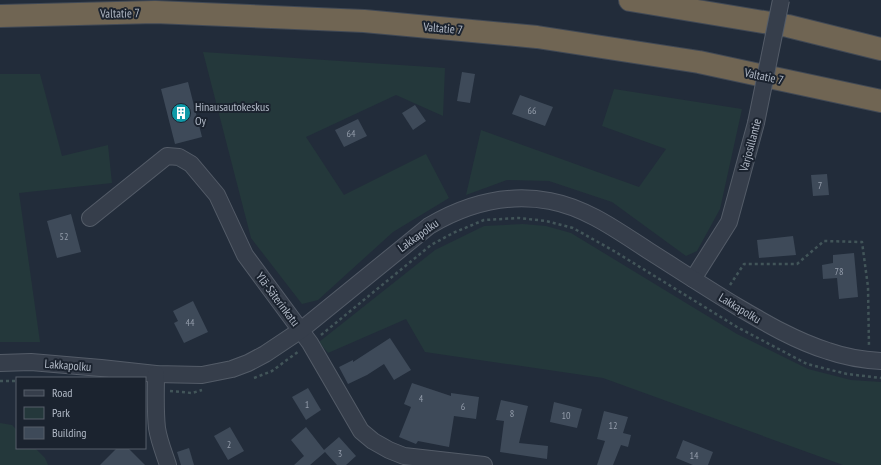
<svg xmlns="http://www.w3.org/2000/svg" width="881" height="465" font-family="'PT Sans Narrow',sans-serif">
  <rect width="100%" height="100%" fill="#222c3a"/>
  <g fill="#24383b">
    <path d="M203 52 445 68 443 116 396 95 306 137 344 195 426 154 449 198 393 232 318 300 302 304 251 238Z"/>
    <path d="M0 74H40L62 156 108 145 112 183 19 193 40 342H0Z"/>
    <path d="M614 89 742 109 720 209 697 251 686 256 612 202 549 181 507 180 466 195 481 130 639 187 666 149 602 126Z"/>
    <path d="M523 224 546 226 571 233 737 334 808 369 851 380 881 382V465H843L603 378 425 352 406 319 328 353 319 342 435 250 484 226Z"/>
    <path d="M0 423 12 425 17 430V448H35L45 458 48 465H0Z"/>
  </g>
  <g fill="#3e4a59">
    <path d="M462 72 475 74 470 103 457 101Z"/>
    <path d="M188 82 202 137 175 144 161 89Z"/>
    <path d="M520 95 553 107 545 126 512 114Z"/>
    <path d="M415 105 426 121 413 130 402 113Z"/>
    <path d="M358 119 367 136 344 147 335 130Z"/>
    <path d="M827 174 829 195 813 196 811 175Z"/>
    <path d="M71 214 81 252 57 258 47 221Z"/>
    <path d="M793 236 796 255 759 258 757 240Z"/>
    <path d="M854 253 858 297 839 299 837 278 823 279 822 265 833 263V255Z"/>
    <path d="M193 301 208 332 184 343 174 323 178 321 173 311Z"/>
    <path d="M390 338 411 370 394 380 384 364 367 375 348 384 339 367 353 360V362Z"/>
    <path d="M412 383 451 396V393L479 397 476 419 454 416 449 447 418 441 416 444 399 437 411 407 404 404Z"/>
    <path d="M308 388 321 410 306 420 292 397Z"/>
    <path d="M501 400 528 406 519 443 548 446 547 459 500 452 504 421 496 420Z"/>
    <path d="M554 402 582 409 577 428 550 422Z"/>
    <path d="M604 411 628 417 623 433 631 435 628 447 621 445 613 465H597L605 441 597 439Z"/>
    <path d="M230 427 244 451 228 460 214 436Z"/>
    <path d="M306 427 324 450 339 437 356 456 346 465H337L325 452 310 465H294L304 456 291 440Z"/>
    <path d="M683 440 713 452 708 465H693L676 458Z"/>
    <path d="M117 448H128L145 465H100Z"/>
    <path d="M189 448 194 465H181L177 452Z"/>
  </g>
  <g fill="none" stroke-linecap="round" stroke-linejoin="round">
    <g stroke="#545c68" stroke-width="18">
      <g id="minor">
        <path d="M90 218 167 156 179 157 191 164 217 195 245 255 310 343 361 431 373 441 389 450 404 456 484 465"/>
        <path d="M693 279 729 222 756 123"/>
        <path d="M0 363 31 362 101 368 156 374 202 375 232 369 248 363 265 354 301 330 429 226C466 204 507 193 550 201 587 208 618 231 649 251 679 270 708 289 738 307 767 324 796 341 828 351 845 357 863 360 881 361"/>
        <path d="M156 374C156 392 155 410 157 428 159 441 164 453 168 465"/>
      </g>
    </g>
    <g stroke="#414955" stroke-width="24">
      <g id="highway">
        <path d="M630 0 788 26 881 49"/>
        <path d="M0 16 155 12 364 21 537 37 699 62 881 101"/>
      </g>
    </g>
    <g stroke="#425559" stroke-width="2.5" stroke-dasharray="3 3" stroke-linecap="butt">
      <path d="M730 285 744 264H797L824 241 862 242 868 287 869 347"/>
      <path d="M321 335 431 245 453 233 484 220 519 218 546 221 573 228 614 251 737 327 807 364 847 374 881 378"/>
      <path d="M254 378 272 371 299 351"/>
      <path d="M0 381H17"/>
      <path d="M170 391 192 393 202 390"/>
    </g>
    <use href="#minor" stroke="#363e4b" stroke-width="16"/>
    <use href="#highway" stroke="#706553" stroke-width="22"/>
    <g stroke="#545c68" stroke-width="18" stroke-linecap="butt">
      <path id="minor-bridge" d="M756 123 781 0"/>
    </g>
    <use href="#minor-bridge" stroke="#363e4b" stroke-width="16"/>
  </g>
  <defs>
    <g id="building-disc" transform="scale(1)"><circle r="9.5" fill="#0f9aa8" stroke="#1b232f"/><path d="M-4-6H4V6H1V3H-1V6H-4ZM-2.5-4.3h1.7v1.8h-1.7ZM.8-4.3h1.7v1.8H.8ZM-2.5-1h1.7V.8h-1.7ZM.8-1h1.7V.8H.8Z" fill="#fff"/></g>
  </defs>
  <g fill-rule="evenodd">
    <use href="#building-disc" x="181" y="113"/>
  </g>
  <g text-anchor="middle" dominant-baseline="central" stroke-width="4" stroke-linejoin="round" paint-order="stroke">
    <g font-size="10" fill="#949dab">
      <text x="532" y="110">66</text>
      <text x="351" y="133">64</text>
      <text x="820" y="185">7</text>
      <text x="64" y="236">52</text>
      <text x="839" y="271">78</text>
      <text x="190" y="322">44</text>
      <text x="421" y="398">4</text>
      <text x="307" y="404">1</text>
      <text x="463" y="406">6</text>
      <text x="512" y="413">8</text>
      <text x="566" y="415">10</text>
      <text x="613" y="425">12</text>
      <text x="229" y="444">2</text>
      <text x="340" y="453">3</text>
      <text x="694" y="455">14</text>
    </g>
    <g font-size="12" fill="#b1b9c6" stroke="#1b232f">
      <text transform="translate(120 13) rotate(-1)">Valtatie 7</text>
      <text transform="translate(443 28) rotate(5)">Valtatie 7</text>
      <text transform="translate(764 76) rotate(12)">Valtatie 7</text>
      <text transform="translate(750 145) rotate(-75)">Varjosillantie</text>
      <text transform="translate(418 235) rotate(-36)">Lakkapolku</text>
      <text transform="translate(278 299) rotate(53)">Ylä-Säterinkatu</text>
      <text transform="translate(740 308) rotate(31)">Lakkapolku</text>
      <text transform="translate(68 365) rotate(4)">Lakkapolku</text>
    </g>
    <g font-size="12" fill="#b1b9c6" stroke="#1b232f" text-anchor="start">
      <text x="195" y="106">Hinausautokeskus<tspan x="195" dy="14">Oy</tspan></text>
    </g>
  </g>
  <rect x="16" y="377" width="130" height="72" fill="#1b232f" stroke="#575f6b"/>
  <rect x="24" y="390" width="20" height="6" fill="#363e4b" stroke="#575f6b"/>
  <text x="52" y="397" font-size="12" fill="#b1b9c6">Road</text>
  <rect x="24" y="407" width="20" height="12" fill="#24383b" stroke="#575f6b"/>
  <text x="52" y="417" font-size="12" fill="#b1b9c6">Park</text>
  <rect x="24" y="427" width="20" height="12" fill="#3e4a59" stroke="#575f6b"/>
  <text x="52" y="437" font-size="12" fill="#b1b9c6">Building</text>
</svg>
